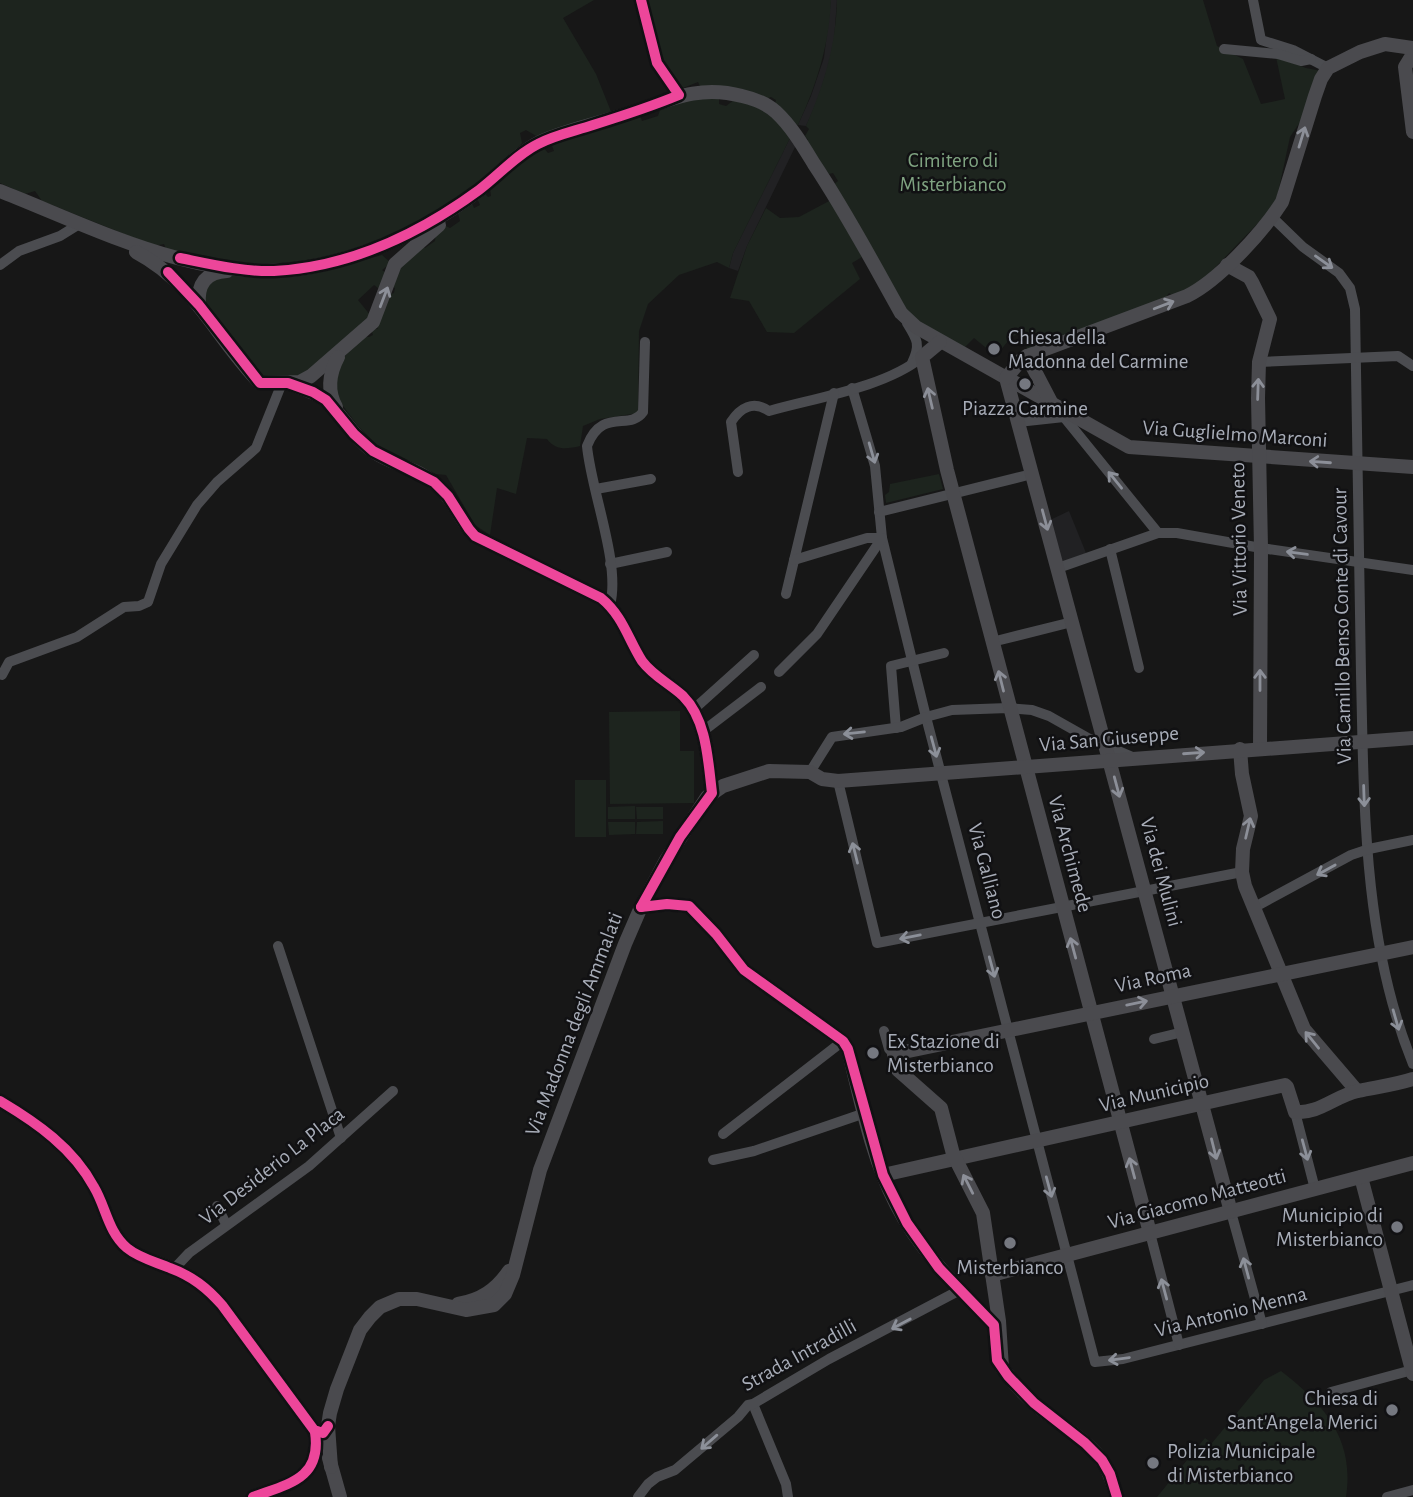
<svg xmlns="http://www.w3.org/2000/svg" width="1413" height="1497" font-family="'Alegreya Sans',sans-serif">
  <rect width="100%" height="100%" fill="#171717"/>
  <g fill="#212123">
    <path d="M831 0H837L834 40 830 60 818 99 806 126 798 125 811 96 824 58Z"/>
    <path d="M791 136 797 143 747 246 738 271 729 268 733 253Z"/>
    <path d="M1069 511 1086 553 1062 562 1050 520Z"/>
  </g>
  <g fill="#1d241e">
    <path d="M0 0H594L563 18 596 74 612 114 538 137 526 130 520 133 522 143 515 151C494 168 474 187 452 201 389 243 326 265 250 264 222 264 194 256 166 249L164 244 154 246 42 201 35 191 25 194 0 183Z"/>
    <path d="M647 0H831C829 45 817 84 798 125L790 120 775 104 776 100 771 97 766 99 701 88 698 82 683 88 663 64Z"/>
    <path d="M837 0H1203L1217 46 1243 59 1261 104 1285 99 1276 57 1306 68 1321 71 1302 119 1290 137 1276 202 1260 221 1202 281 1173 296 1169 293 1164 300 1028 351 1021 334 1012 336 996 356 974 338 963 349 908 314 834 184 838 181 833 173 829 174 806 142 808 140 805 136 809 129 806 126C824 85 836 45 837 0Z"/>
    <path d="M719 96V104L726 106 734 100C760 105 774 117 791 136L733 253 729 268 717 262 679 275 648 304 639 331 638 413 600 419 583 426 580 446C567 449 556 451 547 439L527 438 516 494 497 488 490 535 475 525 446 475 436 474 377 445 358 426 337 398 334 389 338 363 364 336 369 337 373 335 371 329H378L375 325 391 294 394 293 395 288 392 286 398 267 422 245 425 248 435 241 436 232 444 225 450 228 460 221 458 213 472 203 474 208 480 205 477 198 484 193 488 197 491 196 490 188 534 151 543 147 548 153 554 151 551 143 640 115 642 121 658 116 661 107 677 102Z"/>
    <path d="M831 200 862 257 852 263 860 279 794 333 767 332 749 301 730 298 747 246 766 208 780 218 799 217Z"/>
    <path d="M382 255 391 263 382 270 387 274 382 291 374 285 358 300 371 316 304 377 263 378 205 304 203 287 217 275 331 269Z"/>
    <path d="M939 474 943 489 886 503 885 495 889 492 890 484Z"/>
    <path d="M680 711V751H694V803L610 804 609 712Z"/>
    <rect x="575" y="780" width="31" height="57"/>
    <path d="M635 806V819H608V807Z"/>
    <path d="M636 807H663V819H637Z"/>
    <path d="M663 821V834H636L637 822Z"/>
    <path d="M608 822H635V834L609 835Z"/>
    <path d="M1281 1371C1324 1404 1355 1439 1346 1497H1157L1205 1438 1212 1443 1264 1380Z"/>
  </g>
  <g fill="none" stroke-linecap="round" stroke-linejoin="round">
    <g stroke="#4b4c50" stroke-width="10">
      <path d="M641 0 657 63 679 95"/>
      <path d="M1253 0 1261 40 1293 50 1328 68"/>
      <path d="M1224 49 1278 54 1301 61 1311 59"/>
      <path d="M1272 217 1303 247 1339 273 1350 288 1355 309C1357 430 1358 552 1361 674 1364 804 1363 942 1413 1064"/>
      <path d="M0 265 19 251 60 236 81 223"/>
      <path d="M907 323C917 339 921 345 912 363"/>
      <path d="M1259 362 1398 356 1413 366"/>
      <path d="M852 388 875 466 882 538 926 717 1095 1362 1123 1359 1413 1285"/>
      <path d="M1064 417 1158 533"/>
      <path d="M1018 422 1064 417 1063 411"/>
      <path d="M738 472 731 422C740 408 753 400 769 411 815 398 886 387 922 357"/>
      <path d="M596 489 651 479"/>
      <path d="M879 512 1032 474"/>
      <path d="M1110 549 1139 668"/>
      <path d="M610 564 667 552"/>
      <path d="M1058 568 1158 533H1177L1261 548 1413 570"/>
      <path d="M786 594 834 393"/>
      <path d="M610 605C621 564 591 491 587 446 602 407 630 431 643 412L645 342"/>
      <path d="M992 642 1072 622"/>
      <path d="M779 672 817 634 882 538H867L794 560"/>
      <path d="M2 675 9 662 77 637 124 607 139 606 148 602 161 564 197 505 217 482 256 448 282 383"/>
      <path d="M694 709 754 655"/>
      <path d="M896 728 891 666 944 653"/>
      <path d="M702 732 761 687"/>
      <path d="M810 772 832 737 901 727 926 717 952 710 1008 708 1032 710 1049 716 1088 738 1135 758"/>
      <path d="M838 781 877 943 1242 872"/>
      <path d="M1253 908 1351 855 1369 849 1413 840"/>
      <path d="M278 946 341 1138"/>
      <path d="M884 1031 889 1049 894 1054"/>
      <path d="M1154 1039 1183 1032"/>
      <path d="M1295 1112 1315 1189"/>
      <path d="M723 1134 843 1041"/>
      <path d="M713 1160 754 1151 865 1113"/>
      <path d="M217 1206 226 1224"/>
      <path d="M1231 1212 1262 1324"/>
      <path d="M1150 1233 1179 1345"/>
      <path d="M174 1269 189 1253 309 1166 393 1091"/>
      <path d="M1331 1392 1412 1370"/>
      <path d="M753 1404 786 1484 788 1497"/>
      <path d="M638 1497 648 1484 657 1477 675 1470 738 1417 748 1405 753 1404 829 1359 960 1290"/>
      <path d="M1387 1497 1413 1490"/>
    </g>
    <g stroke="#4a4a4e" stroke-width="14">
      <path d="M1413 54 1405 67 1413 132"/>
      <path d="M0 191C97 229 203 286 310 267 372 255 431 227 481 189 500 173 518 153 540 142 564 131 592 125 617 117 662 104 694 83 742 96 755 99 766 103 776 112 792 127 803 146 814 164 846 212 873 263 901 313L916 327 1129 447 1413 467"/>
      <path d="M136 252C196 284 215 337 260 383L300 382 311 376 373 322 395 264 439 225"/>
      <path d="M1227 265 1249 277 1252 282 1270 319 1259 362 1258 398 1261 548 1260 748"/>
      <path d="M199 305C197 284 206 272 227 271"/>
      <path d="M940 342 922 357 947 470 1150 1233"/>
      <path d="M1027 356 1052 404"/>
      <path d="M1006 378 1231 1212"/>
      <path d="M1006 378 1021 360 1027 356 1187 296C1218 281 1263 232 1282 202L1315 96 1321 79 1328 68 1360 52 1385 44 1413 48"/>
      <path d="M288 383C301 388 316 392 327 401 344 417 354 438 374 452 395 466 423 470 440 488 455 502 461 522 475 536L601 598C623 616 628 639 642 661 653 676 670 684 683 696 707 720 708 761 712 793"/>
      <path d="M336 407C327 391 329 374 338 357"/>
      <path d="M1240 749 1242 774 1251 816 1243 849 1242 872 1245 886 1304 1029 1357 1091"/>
      <path d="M641 907 667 904 689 906 716 934 744 970 843 1041 848 1049C861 1100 871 1156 896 1204 920 1251 957 1287 994 1325L995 1335"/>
      <path d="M0 1101C37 1123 73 1148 94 1187 106 1207 108 1232 127 1248 139 1258 156 1262 170 1268 192 1276 207 1288 222 1305L314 1430 323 1433 328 1426"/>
      <path d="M883 1175 1285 1085 1287 1087 1295 1112C1319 1114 1335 1096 1358 1091 1377 1087 1395 1085 1413 1079"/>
      <path d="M1361 1177 1413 1374"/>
      <path d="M992 1275 1413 1163"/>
      <path d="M458 1304C481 1300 496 1290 509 1271"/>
      <path d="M998 1361C1011 1382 1030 1401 1050 1416 1068 1430 1090 1443 1103 1462 1110 1472 1113 1485 1117 1497"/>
      <path d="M1002 1368 999 1321 983 1213 953 1154 941 1108 898 1070 894 1054 1413 947"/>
      <path d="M329 1458 340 1497"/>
      <path d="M331 1467 328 1426 330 1413 337 1389 360 1330 370 1317 380 1307 399 1299H417L466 1310 494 1305 505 1294 513 1275 540 1170 625 944 641 907 666 860 707 797 723 786 769 771 810 772 822 779 838 781 1413 738"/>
      <path d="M253 1497C288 1484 322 1479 315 1432"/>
    </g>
    <g stroke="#111113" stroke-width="15">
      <g id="cycleway">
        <path d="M180 258C210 264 243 272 274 271 350 267 419 234 479 190 499 175 516 155 538 144 555 135 575 131 593 125 622 116 650 107 679 95L657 63 641 0"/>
        <path d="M168 272 199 305 260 383H288L313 392 326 400 354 434 373 451 434 482 448 496 469 529 475 536 601 598C623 616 628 639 642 661 653 676 670 684 683 696 707 720 708 761 712 793L680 837 641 907"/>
        <path d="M641 907 667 904 689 906 716 934 744 970 843 1041 848 1049 883 1175 907 1223 939 1268 994 1325 997 1360 1008 1376 1034 1403 1085 1443 1102 1460 1110 1474 1117 1497"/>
        <path d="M0 1101C37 1123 73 1148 94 1187 106 1207 108 1232 127 1248 139 1258 156 1262 170 1268 192 1276 207 1288 222 1305L314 1430 323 1433 328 1426"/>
        <path d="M253 1497C288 1484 322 1479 315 1432"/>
      </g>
    </g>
    <use href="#cycleway" stroke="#ed469a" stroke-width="10"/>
  </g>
  <defs><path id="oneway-shaft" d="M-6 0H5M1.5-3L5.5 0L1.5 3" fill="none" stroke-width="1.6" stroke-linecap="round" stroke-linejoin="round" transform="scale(1.75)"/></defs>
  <g stroke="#8c8f98">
    <use href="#oneway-shaft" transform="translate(1302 137) rotate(-73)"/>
    <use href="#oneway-shaft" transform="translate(384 297) rotate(-69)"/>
    <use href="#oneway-shaft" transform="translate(1164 305) rotate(-21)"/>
    <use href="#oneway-shaft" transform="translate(1258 389) rotate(-88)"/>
    <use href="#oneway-shaft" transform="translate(930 398) rotate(-103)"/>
    <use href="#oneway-shaft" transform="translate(1320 462) rotate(-176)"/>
    <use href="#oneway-shaft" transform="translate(1045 520) rotate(75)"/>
    <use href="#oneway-shaft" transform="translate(1260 680) rotate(-90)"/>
    <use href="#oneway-shaft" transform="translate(1001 681) rotate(-104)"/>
    <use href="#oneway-shaft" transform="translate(1194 753) rotate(-4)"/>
    <use href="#oneway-shaft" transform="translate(1117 787) rotate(75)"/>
    <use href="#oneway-shaft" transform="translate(1248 828) rotate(-77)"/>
    <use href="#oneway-shaft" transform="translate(1073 948) rotate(-105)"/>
    <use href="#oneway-shaft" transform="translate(1137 1003) rotate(-12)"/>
    <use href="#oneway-shaft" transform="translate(1312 1040) rotate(-129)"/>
    <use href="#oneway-shaft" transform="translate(1214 1149) rotate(76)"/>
    <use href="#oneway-shaft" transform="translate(1132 1168) rotate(-105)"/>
    <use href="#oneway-shaft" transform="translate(968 1184) rotate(-117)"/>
  </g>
  <g stroke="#8c9099">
    <use href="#oneway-shaft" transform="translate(1324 262) rotate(35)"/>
    <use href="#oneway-shaft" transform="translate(872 453) rotate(74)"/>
    <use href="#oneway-shaft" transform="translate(1115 480) rotate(-129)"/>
    <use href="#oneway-shaft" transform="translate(1297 553) rotate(-172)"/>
    <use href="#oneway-shaft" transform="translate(854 733) rotate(174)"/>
    <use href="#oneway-shaft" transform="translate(934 747) rotate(75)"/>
    <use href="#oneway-shaft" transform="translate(1364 796) rotate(88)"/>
    <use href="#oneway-shaft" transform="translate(855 853) rotate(-104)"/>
    <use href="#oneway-shaft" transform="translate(1326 870) rotate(151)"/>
    <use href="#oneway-shaft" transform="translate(910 937) rotate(169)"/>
    <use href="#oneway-shaft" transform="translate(992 967) rotate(75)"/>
    <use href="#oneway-shaft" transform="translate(1396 1020) rotate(74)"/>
    <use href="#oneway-shaft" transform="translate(1305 1150) rotate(75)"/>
    <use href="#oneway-shaft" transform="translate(1049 1187) rotate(75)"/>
    <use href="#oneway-shaft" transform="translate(1246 1268) rotate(-105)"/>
    <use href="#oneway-shaft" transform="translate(1164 1289) rotate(-105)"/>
    <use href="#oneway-shaft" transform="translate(901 1324) rotate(152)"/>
    <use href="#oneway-shaft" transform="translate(1119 1359) rotate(172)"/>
    <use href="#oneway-shaft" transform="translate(709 1442) rotate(139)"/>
  </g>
  <g fill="#757880" stroke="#111113" stroke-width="2.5">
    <circle cx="994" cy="349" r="7"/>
    <circle cx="1025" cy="384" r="7"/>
    <circle cx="873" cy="1053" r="7"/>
    <circle cx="1397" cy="1227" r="7"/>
    <circle cx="1010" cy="1243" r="7"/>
    <circle cx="1392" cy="1410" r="7"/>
    <circle cx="1153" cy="1463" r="7"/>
  </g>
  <g text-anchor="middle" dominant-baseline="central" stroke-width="5" stroke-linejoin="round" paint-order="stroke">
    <g font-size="21" fill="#7fa381" stroke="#111113">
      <text x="953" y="160">Cimitero di<tspan x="953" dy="24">Misterbianco</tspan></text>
    </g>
    <g font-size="21" fill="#a8adb8" stroke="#111113" text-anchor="start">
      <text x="1008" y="337">Chiesa della<tspan x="1008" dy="24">Madonna del Carmine</tspan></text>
      <text x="1025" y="408" text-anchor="middle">Piazza Carmine</text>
      <text x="887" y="1041">Ex Stazione di<tspan x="887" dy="24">Misterbianco</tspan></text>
      <text x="1383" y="1215" text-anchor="end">Municipio di<tspan x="1383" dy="24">Misterbianco</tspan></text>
      <text x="1010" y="1267" text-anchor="middle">Misterbianco</text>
      <text x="1378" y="1398" text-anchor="end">Chiesa di<tspan x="1378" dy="24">Sant'Angela Merici</tspan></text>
      <text x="1167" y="1451">Polizia Municipale<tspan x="1167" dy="24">di Misterbianco</tspan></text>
    </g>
    <g font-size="21" fill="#a8adb8" stroke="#111113">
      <text transform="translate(1235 434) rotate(4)">Via Guglielmo Marconi</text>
      <text transform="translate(1239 539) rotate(-91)">Via Vittorio Veneto</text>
      <text transform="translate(1342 626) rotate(-91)">Via Camillo Benso Conte di Cavour</text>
      <text transform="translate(1109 739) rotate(-5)">Via San Giuseppe</text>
      <text transform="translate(1070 854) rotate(75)">Via Archimede</text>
      <text transform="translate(987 871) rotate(75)">Via Galliano</text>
      <text transform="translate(1161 872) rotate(75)">Via dei Mulini</text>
      <text transform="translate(1153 978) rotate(-12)">Via Roma</text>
      <text transform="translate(574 1024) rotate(-69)">Via Madonna degli Ammalati</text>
      <text transform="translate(1154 1093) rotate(-13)">Via Municipio</text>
      <text transform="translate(272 1166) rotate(-38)">Via Desiderio La Placa</text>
      <text transform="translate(1197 1199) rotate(-15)">Via Giacomo Matteotti</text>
      <text transform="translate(1231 1312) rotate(-14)">Via Antonio Menna</text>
      <text transform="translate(799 1355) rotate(-29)">Strada Intradilli</text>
    </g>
  </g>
</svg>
